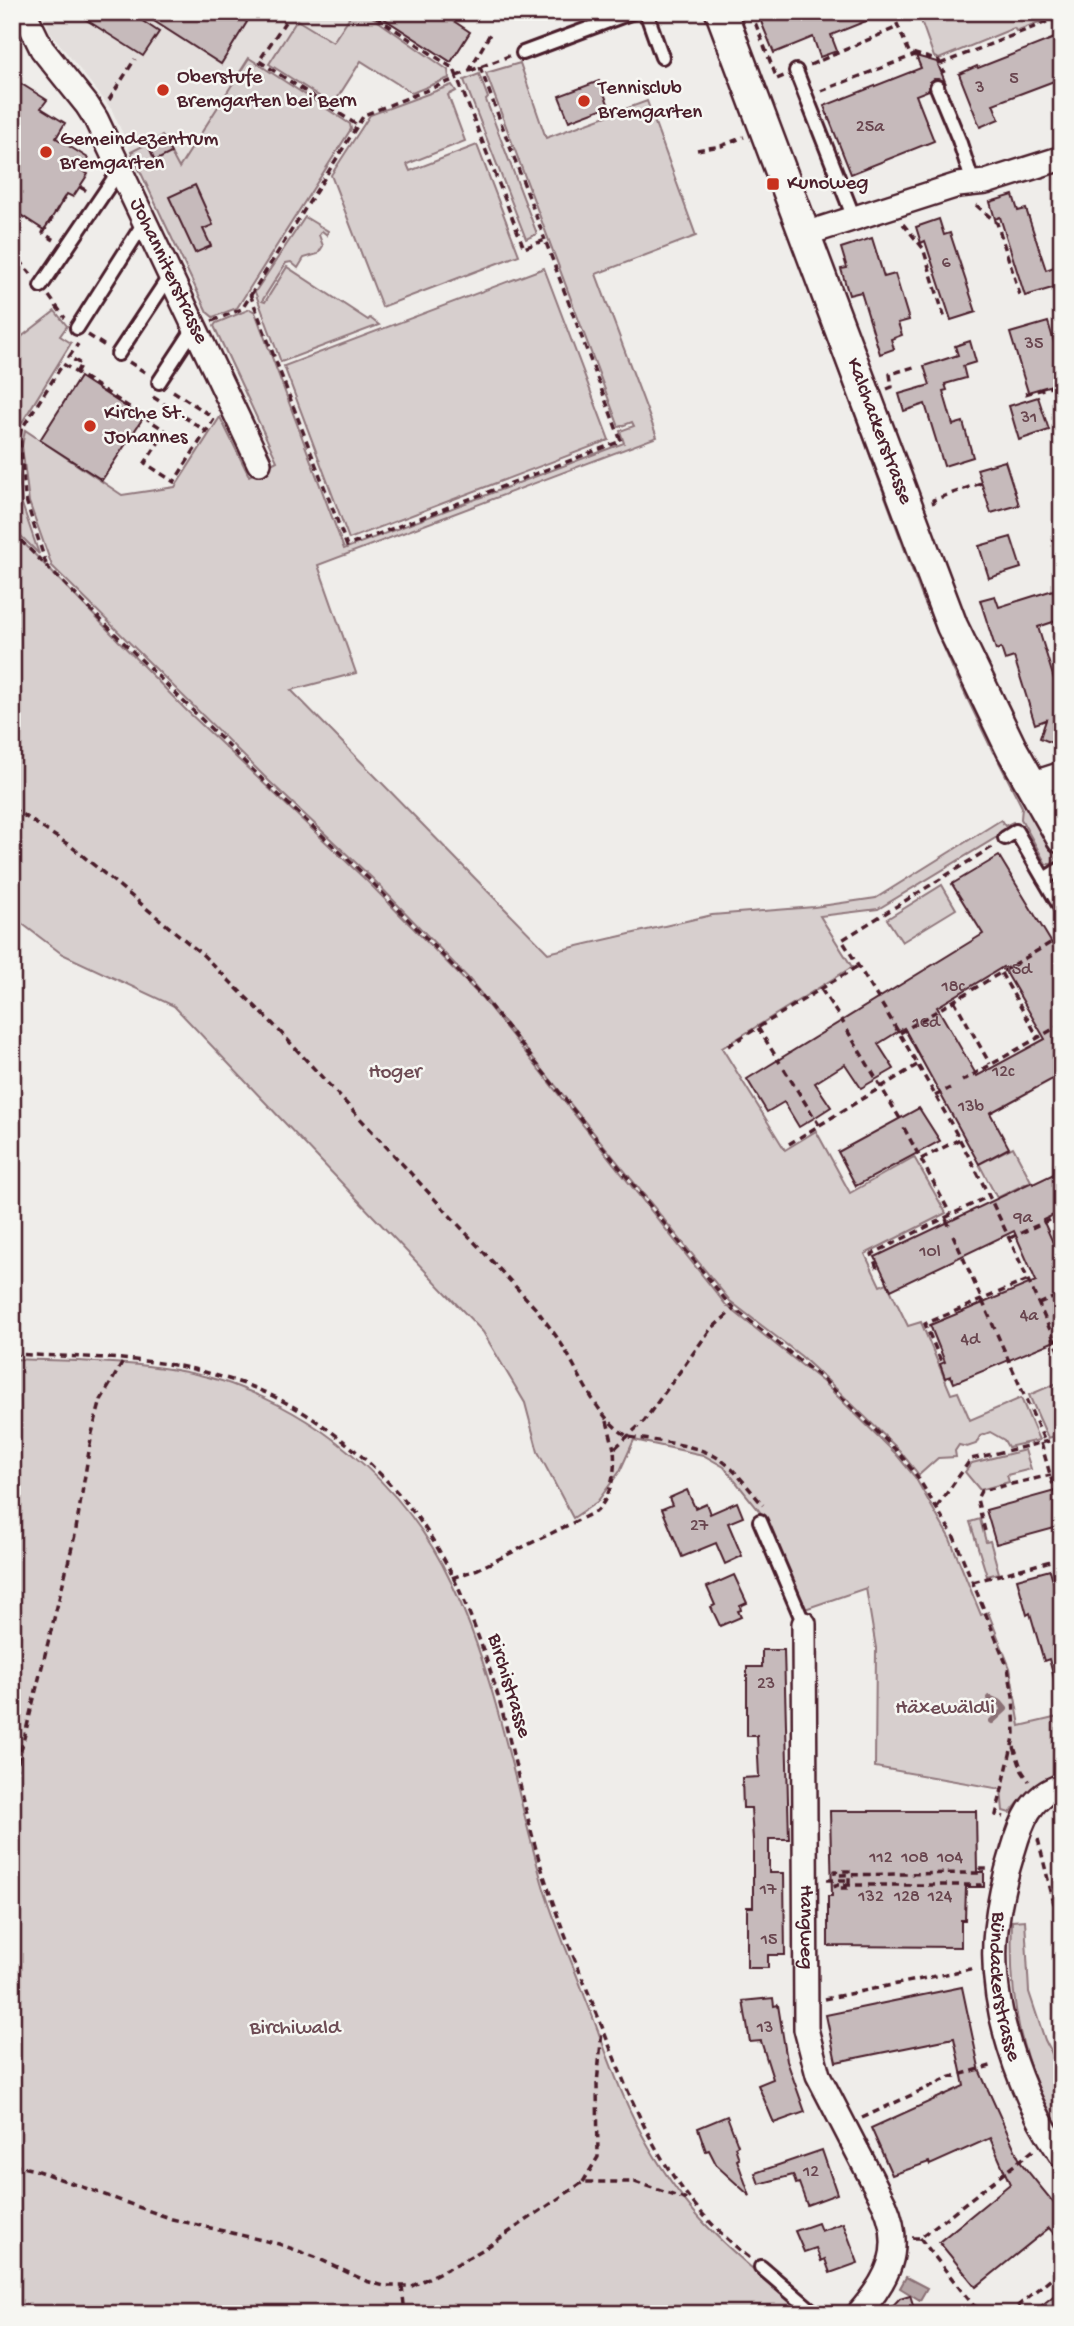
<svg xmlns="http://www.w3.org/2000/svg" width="1074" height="2326" font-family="'Gochi Hand',sans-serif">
  <rect width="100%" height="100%" fill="#efedea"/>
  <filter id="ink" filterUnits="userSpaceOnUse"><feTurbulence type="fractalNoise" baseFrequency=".0143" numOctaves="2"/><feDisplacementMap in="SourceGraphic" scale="14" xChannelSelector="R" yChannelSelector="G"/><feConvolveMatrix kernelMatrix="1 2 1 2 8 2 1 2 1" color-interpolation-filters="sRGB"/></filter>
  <g filter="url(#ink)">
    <path fill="#e3dedc" d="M45 12H353L333 43 297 20 266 69 249 59 179 169 162 136 131 152 112 110 50 32 45 17Z"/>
    <g fill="#d7cfce" stroke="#90777c" stroke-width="2">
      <path d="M353 12H365L448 70 449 78 412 93 361 61 333 105 269 64 297 20 333 42Z"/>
      <path d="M918 12H1059L1060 14 1016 31 1014 28 939 59 934 57Z"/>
      <path d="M249 58 350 124 351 129 237 308 213 317 207 312 131 152 162 136 179 168Z"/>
      <path d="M520 63 546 138 647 101 696 236 596 274 657 437 318 565 356 673 291 690 548 953 712 915 814 907 876 898 1001 820 1005 826 1013 822 1015 826 878 909 820 916 852 967 722 1048 785 1150 816 1131 850 1193 914 1157 946 1213 865 1254 880 1286 887 1283 908 1326 921 1322 951 1394 958 1392 970 1420 1021 1398 1039 1440 1008 1447 1004 1440 990 1432 980 1436 976 1444 967 1447 959 1445 955 1451 956 1457 938 1458 919 1475 899 1450 826 1379 801 1356 730 1301 470 980 372 878 269 781 52 566 29 502 22 446 25 430 122 495 175 487 220 417 249 476 277 461 214 326 216 323 250 309 255 312 344 549 624 443 620 431 634 426 632 422 619 427 486 73Z"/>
      <path d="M479 74 488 98 486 100 537 234 526 239 464 80Z"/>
      <path d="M452 85 456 91 448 95 465 141 407 164 410 171 477 145 519 255 382 307 331 175 370 115Z"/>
      <path d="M305 217 328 231 327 235 322 231 319 235 323 246 318 254 304 258 298 268 291 262 286 263 262 301 265 302 287 267 368 320 370 318 379 325 281 362 255 292Z"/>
      <path d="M544 268 609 440 349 539 284 366Z"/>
      <path d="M809 272 1000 748 993 752 953 669 921 594 803 274Z"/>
      <path d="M55 311 67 326 60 336 71 343 18 429 15 439 22 504 39 554 12 527V337L16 341Z"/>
      <path d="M12 531 184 708 368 882 482 998 726 1305 823 1382 896 1454 915 1477 950 1539 981 1615 988 1612 1010 1668 1020 1726 1062 1716V1775C1039 1782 1024 1794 1010 1813L1003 1811 1001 1789 875 1767 876 1648 866 1588 805 1609 765 1518 724 1467 703 1455 634 1440 620 1471 597 1502 573 1518 538 1452 525 1403 483 1332 174 1006 62 954 12 916Z"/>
      <path d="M1006 758 1056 847 1057 856 1052 864H1046L1021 819 1022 807 999 762Z"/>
      <path d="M942 885 956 909 902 942 887 919Z"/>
      <path d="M1013 1147 1031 1181 997 1198 979 1164Z"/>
      <path d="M12 1359C86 1362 171 1360 241 1388 331 1423 410 1494 451 1582 496 1676 514 1783 542 1882 553 1921 571 1959 585 1997 605 2047 621 2100 649 2147 665 2174 684 2202 705 2224 736 2257 773 2285 808 2314H12Z"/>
      <path d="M1062 1381V1434L1048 1438 1029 1395Z"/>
      <path d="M1025 1450 1031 1469 1007 1475 1009 1482 980 1490 965 1472 972 1463Z"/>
      <path d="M980 1519 986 1542 990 1541 999 1573 987 1576 970 1522Z"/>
      <path d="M1025 1920 1029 1992 1045 2040 1062 2073V2132C1019 2064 1009 1999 1012 1921Z"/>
    </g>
    <path fill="#b4a4a5" stroke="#8a6f74" stroke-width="2" d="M906 2277 927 2288 920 2300 900 2288Z"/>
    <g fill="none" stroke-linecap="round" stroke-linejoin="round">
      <path stroke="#8a6f74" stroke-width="6" d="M989 1698 1000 1703 1005 1709 992 1721"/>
    </g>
    <g fill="#c6babb" stroke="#4a1f2b" stroke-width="2" fill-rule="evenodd">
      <path d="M74 12H129L159 32 143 56Z"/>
      <path d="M140 12H231L247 22 221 64Z"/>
      <path d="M374 12H440L470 32 451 62Z"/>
      <path d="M757 12H886V13L831 35 837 51 820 57 813 37 774 53Z"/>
      <path d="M1062 35V78L993 104 999 119 980 127 959 74 977 66 978 68Z"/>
      <path d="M916 56 937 62 946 84 942 80 934 79 930 82 929 90 916 95 934 141 851 174 824 106 921 68Z"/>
      <path d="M12 78 47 100 41 108 65 123 56 138 88 158 81 170 88 174 73 197 67 194 44 230 13 210 20 200 12 195V174L20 162 12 157Z"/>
      <path d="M599 81 609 106 569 121 559 96Z"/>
      <path d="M163 138 171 153 155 161 148 145Z"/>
      <path d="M195 185 213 225 203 229 211 246 195 253 169 197Z"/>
      <path d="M1013 195 1018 211 1026 209 1046 270 1054 267 1059 286 1025 296 1000 217 995 219 990 202Z"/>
      <path d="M939 219 944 235 950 233 976 312 951 320 925 241 921 243 916 227Z"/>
      <path d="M872 238 884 277 895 274 909 320 898 323 902 335 891 339 894 349 880 354 861 292 849 295 841 269 847 268 841 248Z"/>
      <path d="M1048 322 1062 368V382L1028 392 1010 333Z"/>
      <path d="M970 341 976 362 963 366 966 378 945 384 947 390 943 391 953 425 963 422 973 457 944 466 925 404 904 411 899 394 930 385 924 366 958 355 955 346Z"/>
      <path d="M80 377 143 418 102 480 40 440Z"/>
      <path d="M1038 397 1049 430 1019 440 1009 406Z"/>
      <path d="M1005 461 1019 505 991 513 977 469Z"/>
      <path d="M1011 537 1021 568 989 578 979 546Z"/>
      <path d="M1053 590 1062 619 1038 627 1057 689 1059 682 1062 683V747L1040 738 1046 720 1035 724 1014 657 1005 660 1001 648 996 650 980 600 995 596 999 607Z"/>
      <path d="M999 856 1062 960V1074L990 1113 1009 1148 979 1164 904 1028 878 1044 894 1069 861 1088 845 1064 815 1083 831 1107 814 1118 799 1127 784 1102 767 1112 747 1079 983 934 952 884ZM1003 967 1045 1039 977 1076 937 1007Z"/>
      <path d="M919 1108 940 1141 856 1186 838 1152Z"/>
      <path d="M1062 1170V1211L1043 1220 1062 1263V1338L954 1383 951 1376 945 1378 940 1364 945 1362 930 1325 1036 1281 1014 1231 891 1290 875 1257 1032 1182 1033 1184Z"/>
      <path d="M1062 1489V1526L996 1544 986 1510Z"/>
      <path d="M687 1490 695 1508 706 1503 710 1514 737 1502 743 1517 728 1523 742 1556 725 1564 716 1543 682 1557 662 1509 672 1505 669 1498Z"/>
      <path d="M1050 1570 1062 1611V1688L1057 1689 1049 1659 1044 1661 1030 1613 1027 1615 1017 1579Z"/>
      <path d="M734 1575 747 1603 740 1606 741 1610 738 1611 741 1617 720 1626 711 1607 715 1605 707 1587Z"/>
      <path d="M762 1650H784L789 1839H769V1873H784L785 1955H768V1968H747V1907H753V1840L751 1808H743L742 1778 759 1777 757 1736H747V1667H762Z"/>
      <path d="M830 1811H976L977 1872H984V1887H966L965 1920H961V1947L828 1946V1896H832Z"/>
      <path d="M962 1987 980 2072 1021 2163 1062 2213V2243L1049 2228 976 2287 939 2242 1010 2184 990 2138 930 2165 929 2162 892 2175 871 2128 964 2086 954 2038 836 2062 826 2015Z"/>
      <path d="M773 1998 774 2006 778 2005 787 2061 805 2112 774 2123 758 2085 773 2079 761 2041 750 2042 743 2001Z"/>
      <path d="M727 2116 738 2145 735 2147 739 2159 737 2160 750 2196 717 2166 709 2150 706 2151 698 2128Z"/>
      <path d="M822 2150 837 2194 807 2205 799 2183 796 2184 793 2175 759 2184 755 2173Z"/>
      <path d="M818 2223 821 2231 843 2223 858 2263 830 2273 825 2259 821 2261 816 2248 804 2252 795 2231Z"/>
      <path d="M1062 2289V2314H1031Z"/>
      <path d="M910 2295 916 2314H885L900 2298Z"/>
    </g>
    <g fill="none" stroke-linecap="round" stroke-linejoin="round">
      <g stroke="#4a1f2b" stroke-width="18">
        <g id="service">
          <path d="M646 12 662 57"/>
          <path d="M523 53 633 12"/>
          <path d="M796 71 854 218"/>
          <path d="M937 87 959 140 973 183"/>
          <path d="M41 286 121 168"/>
          <path d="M77 328 145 221"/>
          <path d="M118 354 171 274"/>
          <path d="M159 382 195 327"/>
          <path d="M1005 838 1016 831 1062 910"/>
          <path d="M1044 879 1062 868"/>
          <path d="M760 1521 804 1624"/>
          <path d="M761 2267 816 2314"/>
        </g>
      </g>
      <g stroke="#4a1f2b" stroke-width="28">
        <g id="minor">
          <path id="s1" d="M24 12 42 49 87 105 96 119 259 463"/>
          <path d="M805 234 958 185 986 182 1062 158"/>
          <path d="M1031 784 1062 774"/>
          <path id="s2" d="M804 1624 806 2029 818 2075 885 2205C904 2250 888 2280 858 2314"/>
          <path id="s3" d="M1062 1786C1031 1794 1021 1823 1013 1851 1005 1876 999 1902 996 1929 988 2004 1019 2095 1062 2156"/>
        </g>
      </g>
      <g stroke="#4a1f2b" stroke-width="35">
        <g id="tertiary">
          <path id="s4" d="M721 12 952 626 1011 748 1062 838"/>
        </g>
      </g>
      <g stroke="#4a1f2b" stroke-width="3.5" stroke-dasharray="7 5" stroke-linecap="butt">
        <path d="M306 12 289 16 259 61 357 125"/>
        <path d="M525 12C536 19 547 19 558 12"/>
        <path d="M751 12 777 79 784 76"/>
        <path d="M892 12 909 52 939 61 944 73"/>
        <path d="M1036 12 1040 25"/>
        <path d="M143 21 149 12"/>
        <path d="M940 64 1062 16"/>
        <path d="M810 65 898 27"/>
        <path d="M480 67 545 240"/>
        <path d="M470 71 509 56"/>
        <path d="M457 76 469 71 491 32"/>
        <path d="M821 91 915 55"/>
        <path d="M109 100 135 59"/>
        <path d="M697 150 721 146 744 137"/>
        <path d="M80 187 87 191"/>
        <path d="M12 205 15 207"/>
        <path d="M976 205 997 223 1021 298"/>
        <path d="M903 224 923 248 945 319"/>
        <path d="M54 240 43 233 67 194"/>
        <path d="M12 251 31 274"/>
        <path d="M250 294 347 546 621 441 545 240 524 248 454 69 369 12"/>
        <path d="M49 296 65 318"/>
        <path d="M212 321 242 309 364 115 458 78"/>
        <path d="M88 335 105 346"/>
        <path d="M129 362 146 373"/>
        <path d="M76 373 81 364 69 357 78 344"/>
        <path d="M887 389 892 387 890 374 914 367"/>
        <path d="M173 391 213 417"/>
        <path d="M1025 394 1062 384"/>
        <path d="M153 397 206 431"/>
        <path d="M934 504 933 500 981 483"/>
        <path d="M12 532 266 783 370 880 483 997 728 1303 825 1381 898 1452 917 1476 954 1537 1008 1668 1013 1696 1015 1733 996 1815 1004 1817"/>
        <path d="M46 564 25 497 20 435 21 430 63 364 166 431 145 463 174 482 214 419"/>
        <path d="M12 808 72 847 203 955 272 1023 538 1311C546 1323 556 1335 564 1348 582 1378 597 1419 629 1437 655 1441 696 1444 718 1458 736 1469 749 1490 763 1505"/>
        <path d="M992 847 842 940C894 1023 945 1108 989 1196 1015 1249 1038 1303 1062 1357"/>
        <path d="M1001 973 1038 1037"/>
        <path d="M821 989 844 1024"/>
        <path d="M954 1000 990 1064"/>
        <path d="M758 1028 780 1063"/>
        <path d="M847 1030 902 1122"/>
        <path d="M900 1033 1062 936"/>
        <path d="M728 1046 858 966"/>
        <path d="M784 1069 819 1125"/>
        <path d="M962 1081 1062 1024"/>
        <path d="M935 1096 950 1088"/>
        <path d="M904 1128 951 1215"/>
        <path d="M789 1144 917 1065"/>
        <path d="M921 1159 960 1139"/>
        <path d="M1058 1216 1062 1225"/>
        <path d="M946 1219 951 1230"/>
        <path d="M953 1235 1045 1442"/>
        <path d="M1010 1238 1062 1214"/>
        <path d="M877 1268 872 1254 989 1196"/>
        <path d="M1039 1304 1062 1294"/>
        <path d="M12 1354C65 1357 120 1356 173 1365 193 1368 215 1375 235 1381 312 1405 390 1471 432 1539 459 1581 480 1638 495 1686 515 1752 525 1820 547 1885 563 1934 584 1981 603 2029 638 2120 670 2196 750 2258"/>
        <path d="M941 1361 925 1324 1028 1280"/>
        <path d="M607 1421 614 1449"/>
        <path d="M1041 1443 1062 1516"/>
        <path d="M937 1507 971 1459 1062 1438"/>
        <path d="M985 1531 977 1499 981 1491 1051 1475"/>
        <path d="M452 1578 478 1569 597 1511C612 1494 616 1471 614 1449L644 1421 710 1330 734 1309"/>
        <path d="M973 1582 1062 1558"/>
        <path d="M1014 1747 1022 1771 1029 1781"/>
        <path d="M12 1786 75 1535 92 1433 101 1400 124 1360"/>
        <path d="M1038 1839 1062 1936"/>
        <path d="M827 1880H849"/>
        <path d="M980 1888V1885H835L836 1888H849V1871H835V1875L967 1873H980V1869H987"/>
        <path d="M824 1999 975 1968"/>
        <path d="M862 2118 948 2078 994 2065"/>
        <path d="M12 2165 35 2170 172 2219 279 2244 315 2257 366 2281 384 2286H412L457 2264 484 2249 583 2182H635L690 2201"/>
        <path d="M583 2182 598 2157 597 2084 602 2031"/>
        <path d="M912 2238H920L1035 2149"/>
        <path d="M920 2238 973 2305 987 2314"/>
        <path d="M402 2286 405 2314"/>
        <path d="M1008 2314 1062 2269"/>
      </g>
      <use href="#service" stroke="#f6f6f2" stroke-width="12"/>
      <use href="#minor" stroke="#f6f6f2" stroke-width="23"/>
      <use href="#tertiary" stroke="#f6f6f2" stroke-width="30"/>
    </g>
  </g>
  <g fill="#c8321e" stroke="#f6f6f2" stroke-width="2.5">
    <circle cx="163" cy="90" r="7"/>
    <circle cx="584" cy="101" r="7"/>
    <circle cx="46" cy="152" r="7"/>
    <rect x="766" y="177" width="14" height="14" rx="3.5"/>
    <circle cx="90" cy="426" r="7"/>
  </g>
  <g text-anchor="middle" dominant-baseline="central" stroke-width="5" stroke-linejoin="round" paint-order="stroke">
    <g font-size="18" fill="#69464f">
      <text x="1014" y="79">5</text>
      <text x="980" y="88">3</text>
      <text x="870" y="127">25a</text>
      <text x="946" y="263">6</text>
      <text x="1034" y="344">35</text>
      <text x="1029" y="418">31</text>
      <text x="1018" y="970">15d</text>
      <text x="953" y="987">18c</text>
      <text x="926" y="1023">16d</text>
      <text x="1003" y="1072">12c</text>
      <text x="971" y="1107">13b</text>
      <text x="1023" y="1218">9a</text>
      <text x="930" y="1252">10l</text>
      <text x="1029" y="1316">4a</text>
      <text x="970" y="1340">4d</text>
      <text x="699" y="1526">27</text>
      <text x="766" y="1684">23</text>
      <text x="881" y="1858">112</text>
      <text x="915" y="1858">108</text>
      <text x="950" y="1858">104</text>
      <text x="768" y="1890">17</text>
      <text x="871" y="1897">132</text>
      <text x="907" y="1897">128</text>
      <text x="940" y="1897">124</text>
      <text x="769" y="1940">15</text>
      <text x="765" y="2028">13</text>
      <text x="811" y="2172">12</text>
    </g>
    <g font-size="21" fill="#4a1f2b" stroke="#f6f6f2" text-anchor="start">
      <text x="177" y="78">Oberstufe<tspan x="177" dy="24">Bremgarten bei Bern</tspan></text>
      <text x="598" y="89">Tennisclub<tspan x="598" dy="24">Bremgarten</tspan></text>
      <text x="60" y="140">Gemeindezentrum<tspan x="60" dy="24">Bremgarten</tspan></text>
      <text x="787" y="184">Kunoweg</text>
      <text x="104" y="414">Kirche St.<tspan x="104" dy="24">Johannes</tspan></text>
    </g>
    <g font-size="21" fill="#4a1f2b" stroke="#f6f6f2">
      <text stroke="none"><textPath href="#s1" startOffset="298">Johanniterstrasse</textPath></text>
      <text stroke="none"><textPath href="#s4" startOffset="448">Kalchackerstrasse</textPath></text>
      <text transform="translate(508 1686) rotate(73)">Birchistrasse</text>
      <text stroke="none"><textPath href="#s2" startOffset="303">Hangweg</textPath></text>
      <text stroke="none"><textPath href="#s3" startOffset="224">Bündackerstrasse</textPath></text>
    </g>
    <g font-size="21" fill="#6d4b54" stroke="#f6f6f2">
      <text x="395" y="1073">Hoger</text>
      <text x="945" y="1709">Häxewäldli</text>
      <text x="295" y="2029">Birchiwald</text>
    </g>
  </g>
  <rect width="1074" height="2326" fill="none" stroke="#f6f6f2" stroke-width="42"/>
  <rect x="21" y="21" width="1032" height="2284" fill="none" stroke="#4a1f2b" stroke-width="2.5" filter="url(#ink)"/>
</svg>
